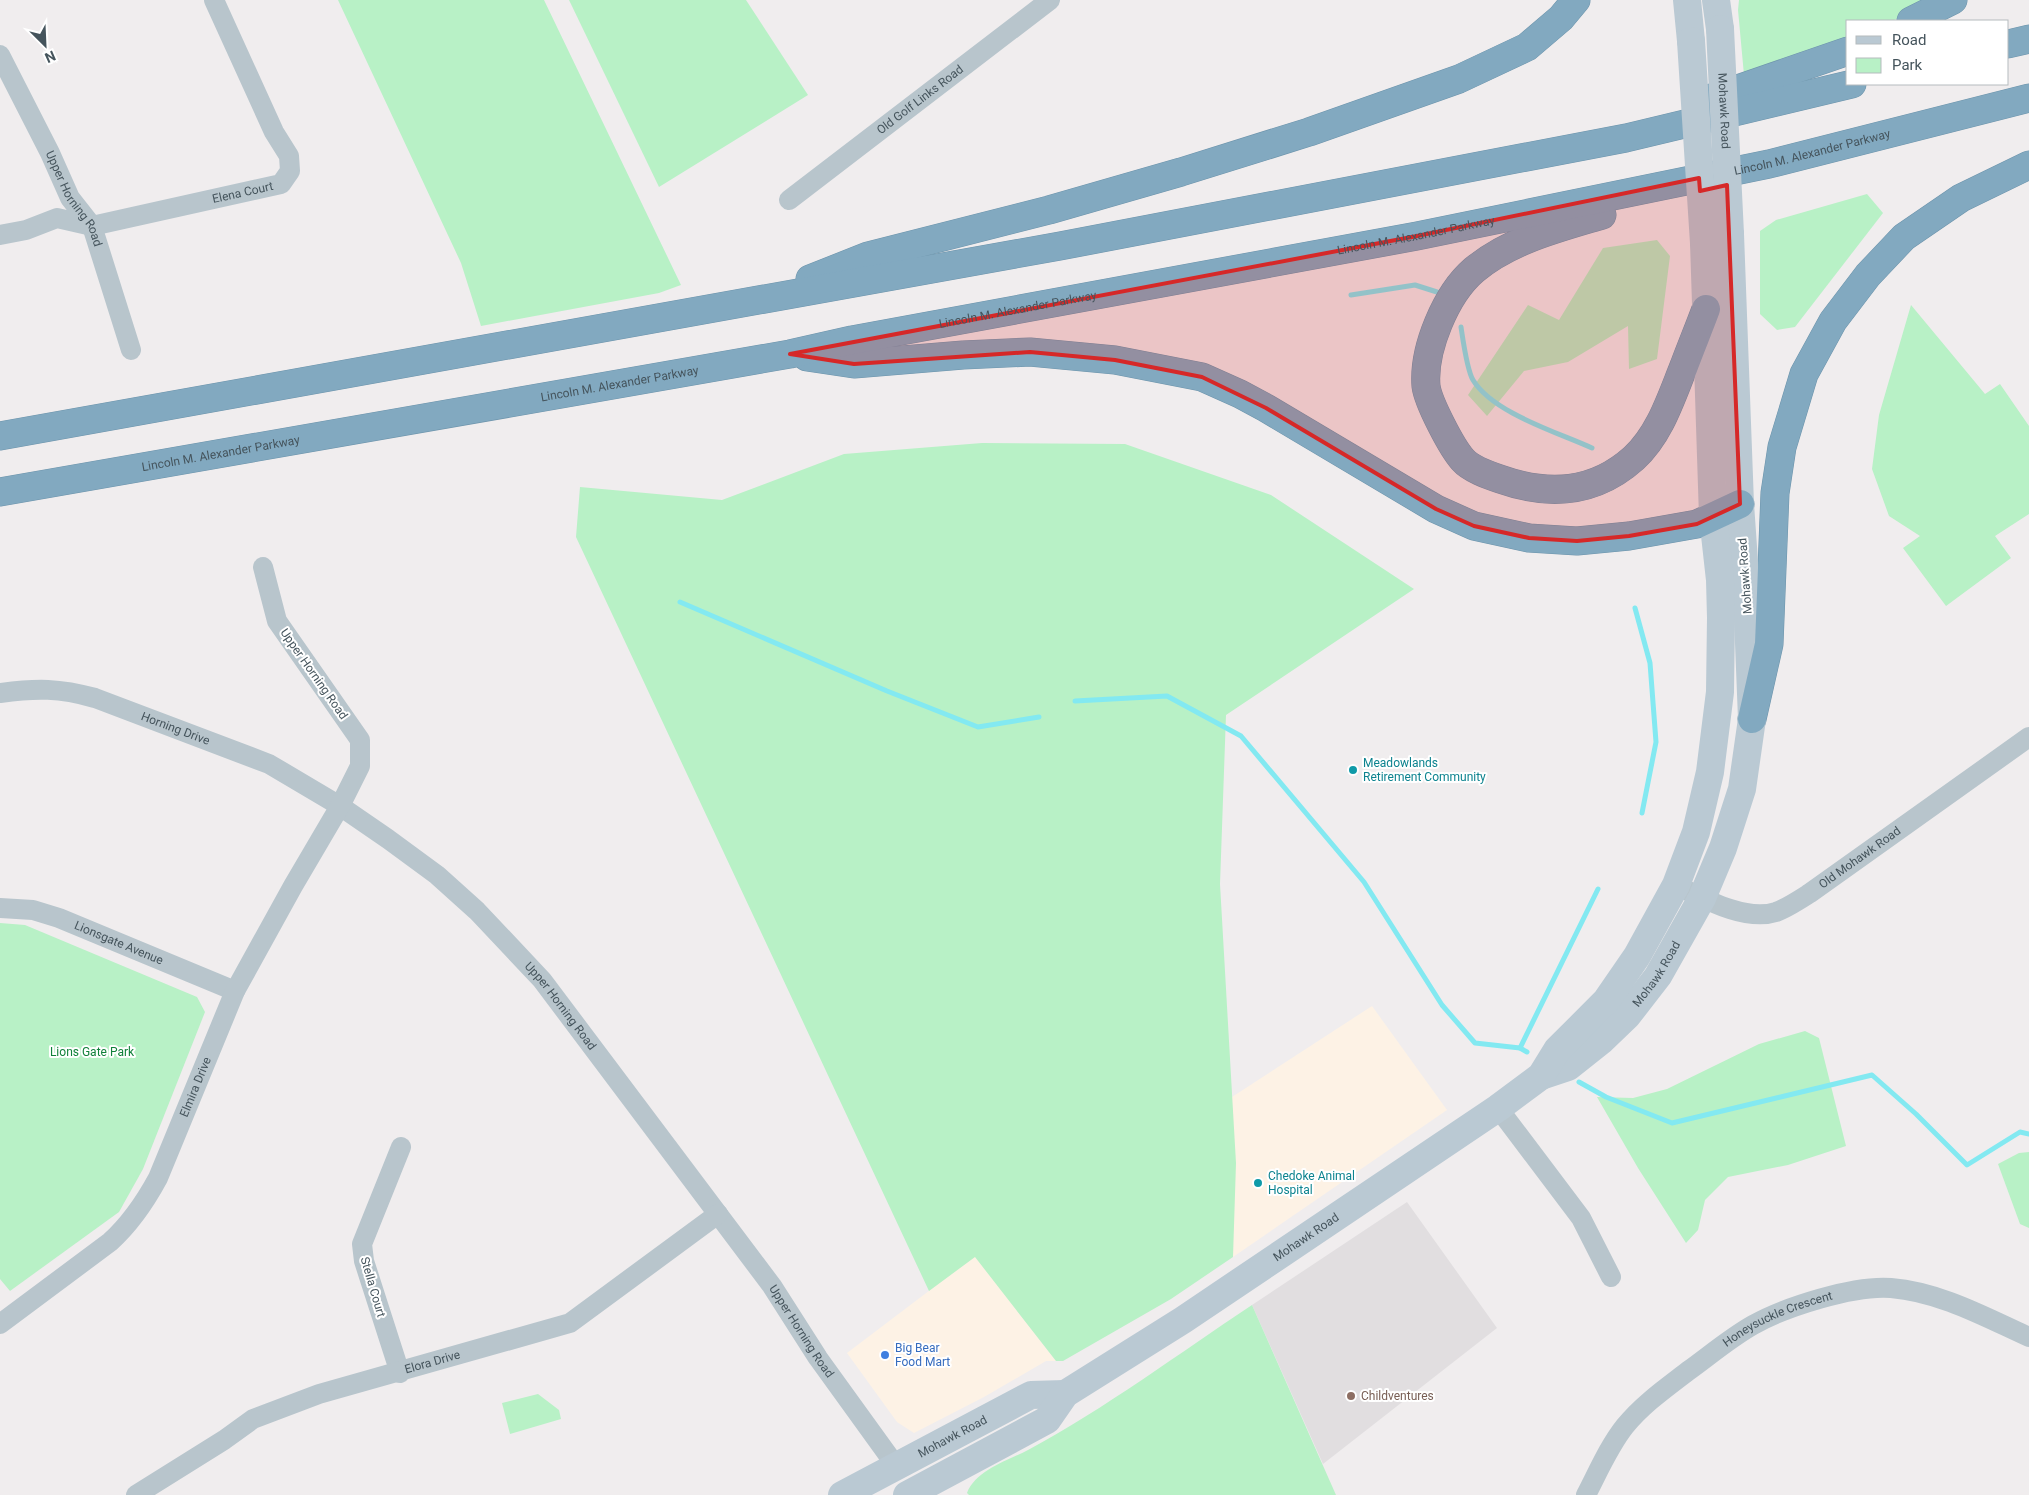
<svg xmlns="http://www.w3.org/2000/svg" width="2029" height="1495" font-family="Roboto,sans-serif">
  <rect width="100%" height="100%" fill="#f0edee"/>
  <g fill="#fdf2e5">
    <path d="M1372 1006 1447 1110 1233 1257 1232 1097Z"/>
    <path d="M975 1256 1056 1361H1046L984 1397 914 1433 897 1422 847 1353Z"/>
  </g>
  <path fill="#e1dee0" d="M1407 1202 1497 1328 1323 1464 1252 1305Z"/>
  <g fill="#b8f1c6">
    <path d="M338 0H544L681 285 659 293 481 326 461 263Z"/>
    <path d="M569 0H746L808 95 659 187Z"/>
    <path d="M1739 0H1929L1906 16 1891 21H1848V39L1744 75 1738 10Z"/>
    <path d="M1867 194 1883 213 1795 327 1777 330 1760 314V231L1776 220Z"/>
    <path d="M1657 240 1670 256 1657 359 1629 369 1628 326 1568 362 1524 371 1487 416 1468 395 1528 305 1559 320 1603 248Z"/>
    <path d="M1911 305 1985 394 2000 384 2029 426V514L1995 536 2011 558 1946 606 1903 548 1920 536 1889 516 1872 469 1879 415Z"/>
    <path d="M982 443 1125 444 1271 495 1414 589 1226 715 1220 884 1236 1163 1233 1257 1171 1299 1063 1361H1056L975 1257 929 1291 576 537 580 487 722 500 844 454Z"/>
    <path d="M0 923 25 925 197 997 205 1012 143 1169 119 1212 10 1291 0 1279Z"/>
    <path d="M1805 1031 1819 1038 1846 1146 1788 1165 1728 1177 1705 1200 1698 1230 1686 1243 1638 1168 1597 1097 1633 1098 1667 1089 1759 1044Z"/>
    <path d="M2029 1152V1228L2020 1224 1998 1164 2019 1153Z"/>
    <path d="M1252 1305 1336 1495H969L967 1493C976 1470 1007 1461 1028 1450 1106 1408 1178 1354 1252 1305Z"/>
    <path d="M538 1394 559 1410 561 1419 510 1434 502 1403Z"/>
  </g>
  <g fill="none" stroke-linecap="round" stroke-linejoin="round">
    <g stroke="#83e9f1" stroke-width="5">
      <path d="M1351 295 1415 285 1437 292"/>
      <path d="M1461 327C1463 340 1467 370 1473 380 1493 413 1557 432 1592 448"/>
      <path d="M680 602 887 691 978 727 1039 717"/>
      <path d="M1635 608 1650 663 1656 742 1642 813"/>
      <path d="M1075 701 1167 696 1241 736 1364 882 1442 1005 1475 1043 1520 1048 1527 1052"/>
      <path d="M1520 1048 1598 889"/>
      <path d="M1579 1082 1606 1097 1672 1123 1872 1075 1916 1114 1967 1165 2020 1132 2029 1134"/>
    </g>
    <g stroke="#6d94ab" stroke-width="29">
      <g id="motorway">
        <path d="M1911 21 1953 0"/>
        <path d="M2008 44 2029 39"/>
        <path d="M1703 101 1848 51"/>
        <path d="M1602 215C1558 228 1510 240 1474 270 1446 294 1423 349 1426 386 1428 402 1452 448 1463 460 1471 469 1488 475 1500 479 1548 496 1594 494 1634 458 1660 434 1671 398 1684 366 1691 347 1699 328 1706 309"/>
        <path d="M810 279 868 256 1049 210 1181 172 1309 132 1459 79 1527 47 1561 18 1576 0"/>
        <path d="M807 357 854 364 963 355 1030 352 1115 360 1202 377 1240 394 1266 408 1436 509 1474 526 1529 538 1577 541 1629 536 1697 524 1740 504"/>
        <path d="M0 436 1060 246 1626 138 1852 84"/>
        <path id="s13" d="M0 492 790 354 852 340 1417 236 1769 164 2029 98"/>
        <path d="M1752 719 1769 644 1775 493 1782 447 1804 374 1833 321 1868 275 1904 237 1961 198 2029 165"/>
      </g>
    </g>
    <g stroke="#b8c5cc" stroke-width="20">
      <path id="s1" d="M0 55 50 153 70 198 92 226 131 350"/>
      <path id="s2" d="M789 200 1050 0"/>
      <path id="s3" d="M0 235 26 230 57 218 92 226 281 184 290 171 289 156 274 132 214 0"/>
      <path id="s4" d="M0 693C37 688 59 688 95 698L269 764 340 806 388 839 437 875 477 911 542 980 772 1286 818 1358 896 1466"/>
      <path id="s5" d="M1676 885C1703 898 1745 922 1776 912 1787 908 1799 900 1810 893L2029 737"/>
      <path id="s6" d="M0 908 33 910 59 918 235 991"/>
      <path d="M1498 1108 1581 1218 1611 1277"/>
      <path id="s7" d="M0 1324 110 1242C130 1224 145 1202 158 1178L235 991 293 886 340 806 360 766V740L277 621 263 567"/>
      <path d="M400 1373 364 1261 362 1244 401 1147"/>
      <path id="s8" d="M136 1495 224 1440 253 1419 319 1394 570 1323 718 1214"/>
      <path id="s9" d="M1586 1495C1598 1472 1609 1446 1625 1426 1643 1404 1666 1388 1688 1371 1709 1356 1730 1338 1753 1325 1785 1307 1854 1285 1891 1288 1940 1292 1985 1317 2029 1337"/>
    </g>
    <g stroke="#bac9d3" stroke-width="28">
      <path d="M1687 0 1691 41"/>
      <path d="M1716 0 1720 29"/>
      <path id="s10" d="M1541 1076 1568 1067 1602 1040 1627 1016 1658 976 1702 898 1723 848 1742 789 1752 719 1748 618 1740 504 1730 234"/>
      <path id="s11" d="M842 1495 1031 1395 1065 1394"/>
      <path id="s12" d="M907 1495 1047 1420 1065 1394 1183 1320 1498 1108 1541 1076 1557 1050 1606 1001 1637 956 1676 885 1696 832 1710 772 1720 692 1721 618 1720 580 1713 517 1704 243"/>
    </g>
    <use href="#motorway" stroke="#82a9c0" stroke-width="28"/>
    <g stroke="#bac9d3" stroke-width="28">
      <path id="s14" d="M1720 29 1730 234"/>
      <path d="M1691 41 1704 243"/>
    </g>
  </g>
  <path fill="#d62828" fill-opacity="0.2" stroke="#d62828" stroke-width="4" stroke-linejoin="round" d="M1699 178 1700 191 1727 185 1740 504 1697 524 1629 536 1577 541 1529 538 1474 526 1436 509 1266 408 1202 377 1115 360 1030 352 854 364 790 354 1417 236Z"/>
  <g fill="#0f9aa8" stroke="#fff" stroke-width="2">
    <circle cx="1353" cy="770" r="5"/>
    <circle cx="1258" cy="1183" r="5"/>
  </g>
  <circle fill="#3f7fe0" stroke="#fff" stroke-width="2" cx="885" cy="1355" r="5"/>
  <circle fill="#8d6e63" stroke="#fff" stroke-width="2" cx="1351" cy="1396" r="5"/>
  <g text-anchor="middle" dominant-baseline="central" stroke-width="4" stroke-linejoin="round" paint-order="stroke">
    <g font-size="12" fill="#45545c" stroke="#fff">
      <text stroke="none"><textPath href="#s2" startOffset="165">Old Golf Links Road</textPath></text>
      <text stroke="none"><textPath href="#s14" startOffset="82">Mohawk Road</textPath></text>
      <text stroke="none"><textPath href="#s13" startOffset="1844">Lincoln M. Alexander Parkway</textPath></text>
      <text stroke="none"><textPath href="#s3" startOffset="250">Elena Court</textPath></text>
      <text stroke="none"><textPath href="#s1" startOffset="162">Upper Horning Road</textPath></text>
      <text stroke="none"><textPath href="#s13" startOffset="1439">Lincoln M. Alexander Parkway</textPath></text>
      <text stroke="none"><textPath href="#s13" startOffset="1034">Lincoln M. Alexander Parkway</textPath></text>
      <text stroke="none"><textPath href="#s13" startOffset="629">Lincoln M. Alexander Parkway</textPath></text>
      <text stroke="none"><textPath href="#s13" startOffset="224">Lincoln M. Alexander Parkway</textPath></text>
      <text transform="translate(1745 576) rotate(-94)">Mohawk Road</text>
      <text transform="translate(314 674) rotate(55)">Upper Horning Road</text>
      <text stroke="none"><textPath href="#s4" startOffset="182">Horning Drive</textPath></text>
      <text stroke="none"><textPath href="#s5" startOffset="206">Old Mohawk Road</textPath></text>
      <text stroke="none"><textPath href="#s6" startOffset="125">Lionsgate Avenue</textPath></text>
      <text stroke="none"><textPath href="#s10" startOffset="158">Mohawk Road</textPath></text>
      <text stroke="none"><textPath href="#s4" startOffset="664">Upper Horning Road</textPath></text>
      <text stroke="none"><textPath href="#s7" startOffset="316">Elmira Drive</textPath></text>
      <text stroke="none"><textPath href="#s12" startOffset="478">Mohawk Road</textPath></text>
      <text transform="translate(373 1287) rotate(74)">Stella Court</text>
      <text stroke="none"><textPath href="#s9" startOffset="268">Honeysuckle Crescent</textPath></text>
      <text stroke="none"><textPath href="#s4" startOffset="1069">Upper Horning Road</textPath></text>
      <text stroke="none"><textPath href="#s8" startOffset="328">Elora Drive</textPath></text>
      <text stroke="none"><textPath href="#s11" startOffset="125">Mohawk Road</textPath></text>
    </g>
    <g font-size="12" fill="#0d838f" stroke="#fff" text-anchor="start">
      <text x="1363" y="763">Meadowlands<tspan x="1363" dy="14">Retirement Community</tspan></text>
      <text x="1268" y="1176">Chedoke Animal<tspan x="1268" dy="14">Hospital</tspan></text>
    </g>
    <g font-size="12" fill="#11813a" stroke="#fff">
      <text x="92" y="1052">Lions Gate Park</text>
    </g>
    <g font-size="12" fill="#366cbe" stroke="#fff" text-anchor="start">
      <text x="895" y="1348">Big Bear<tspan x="895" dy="14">Food Mart</tspan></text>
    </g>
    <g font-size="12" fill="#785e54" stroke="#fff" text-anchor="start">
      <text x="1361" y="1396">Childventures</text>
    </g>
  </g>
  <rect x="1846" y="20" width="162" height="65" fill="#ffffff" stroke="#b5bbbe"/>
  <rect x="1856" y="36" width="25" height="8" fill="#bac9d3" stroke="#b5bbbe"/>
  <text x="1892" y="45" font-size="15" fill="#45545c">Road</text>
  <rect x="1856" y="58" width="25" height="15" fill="#b8f1c6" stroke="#b5bbbe"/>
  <text x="1892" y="70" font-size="15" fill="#45545c">Park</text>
  <g transform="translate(45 45) rotate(156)" stroke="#ffffff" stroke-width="4" paint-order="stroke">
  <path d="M0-4L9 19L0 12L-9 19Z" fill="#45545c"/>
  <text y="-8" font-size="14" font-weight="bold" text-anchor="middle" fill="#45545c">N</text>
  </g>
</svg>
